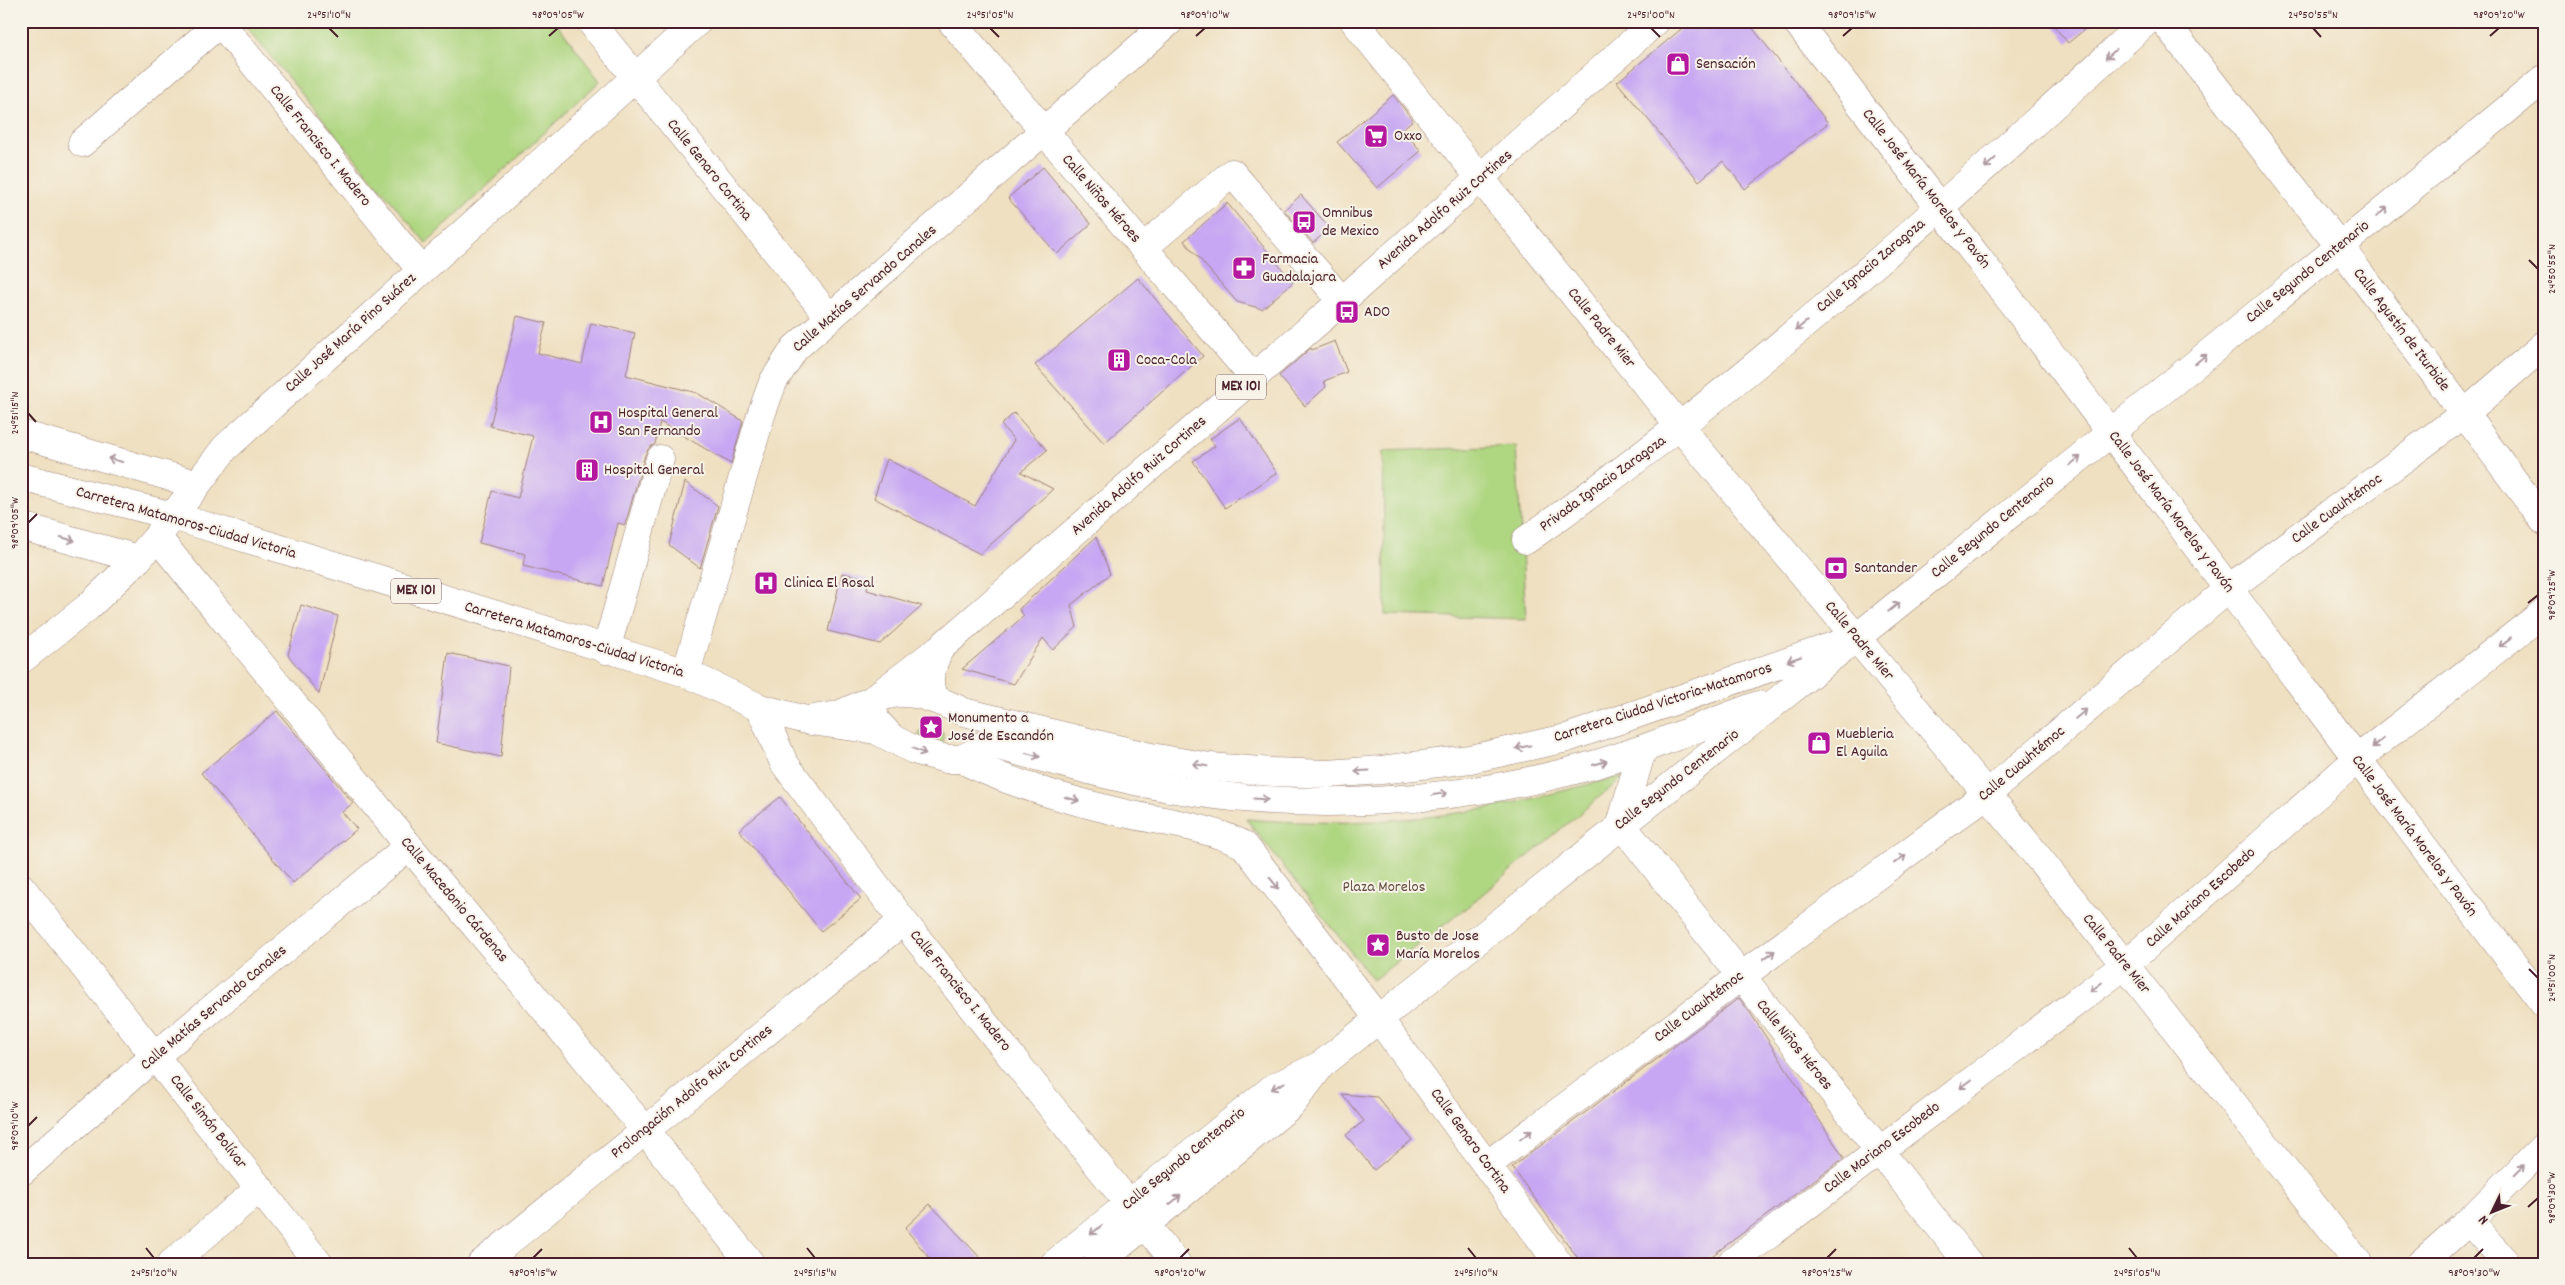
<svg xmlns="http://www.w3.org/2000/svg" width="2565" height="1285" font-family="Dekko,sans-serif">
  <rect width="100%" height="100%" fill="#f7f3e8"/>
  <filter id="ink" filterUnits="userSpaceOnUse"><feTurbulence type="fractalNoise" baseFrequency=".02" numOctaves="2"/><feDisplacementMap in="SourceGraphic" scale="10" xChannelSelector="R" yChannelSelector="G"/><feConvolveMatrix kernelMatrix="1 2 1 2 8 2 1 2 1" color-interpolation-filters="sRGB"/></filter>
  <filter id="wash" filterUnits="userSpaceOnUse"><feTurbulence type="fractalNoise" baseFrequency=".0096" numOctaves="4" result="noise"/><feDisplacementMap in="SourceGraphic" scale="20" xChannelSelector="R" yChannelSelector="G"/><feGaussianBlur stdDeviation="1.12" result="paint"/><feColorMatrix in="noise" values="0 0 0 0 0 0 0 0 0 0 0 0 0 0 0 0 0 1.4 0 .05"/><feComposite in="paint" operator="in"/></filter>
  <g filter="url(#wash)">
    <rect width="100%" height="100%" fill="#efe0c1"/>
    <g fill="#afd681" stroke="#7c7a56">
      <path d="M241 21H555L600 81 426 243Z"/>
      <path d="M1516 446 1526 619 1385 615 1383 451Z"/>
      <path d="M933 725 943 732V744L918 738 921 730Z"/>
      <path d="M1626 775 1461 912 1373 980 1246 819C1331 826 1415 822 1500 806 1542 797 1584 785 1626 775Z"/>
    </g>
    <g id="blocks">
      <g fill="#c7a7f3">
        <path d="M1691 21H1747L1828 123 1745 189 1723 161 1699 181 1617 82Z"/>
        <path d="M2050 21H2095L2068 43Z"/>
        <path d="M1393 95 1413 120 1402 129 1421 151 1377 188 1337 142Z"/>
        <path d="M1043 167 1091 224 1057 254 1008 198Z"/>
        <path d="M1301 195 1330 228 1313 243 1284 210Z"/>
        <path d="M1227 203 1293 282 1262 309 1237 302 1184 241Z"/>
        <path d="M1138 278 1203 356 1104 443 1035 365Z"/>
        <path d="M517 316 546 323 538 353 582 364 591 323 635 333 626 375 697 393 743 421 731 464 660 422 655 444 649 448 645 455 625 525 618 523 603 586 523 566 525 554 479 543 492 491 518 498 533 436 490 426Z"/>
        <path d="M1335 341 1347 372 1324 381 1326 387 1305 406 1279 376 1311 348 1312 350Z"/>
        <path d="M1014 413 1047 450 1021 472 1053 489 980 554 874 498 887 459 975 506 1014 440 1001 425Z"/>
        <path d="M1240 418 1277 473 1225 508 1193 461 1215 446 1210 439Z"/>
        <path d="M685 482 718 506 700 568 669 545Z"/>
        <path d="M1096 537 1110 574 1071 605 1077 627 1053 650 1043 638 1014 684 962 669 1024 616 1019 609Z"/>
        <path d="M842 573 869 579 867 590 922 606 880 644 828 631Z"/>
        <path d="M301 605 338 616 319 694 288 655Z"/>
        <path d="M448 653 509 666 501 757 436 743Z"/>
        <path d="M277 711 353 803 342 812 357 829 293 883 201 773Z"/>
        <path d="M780 797 861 899 821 931 739 830Z"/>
        <path d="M1739 998 1751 1014 1844 1158 1701 1264H1582L1512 1167Z"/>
        <path d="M1342 1094 1377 1097 1412 1140 1374 1170 1346 1135 1364 1121Z"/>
        <path d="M930 1204 986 1264H934L905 1228Z"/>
      </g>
    </g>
  </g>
  <g filter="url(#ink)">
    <use href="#blocks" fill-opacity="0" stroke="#9c8076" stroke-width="1"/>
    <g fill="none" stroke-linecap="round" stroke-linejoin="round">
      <g stroke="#9c8076" stroke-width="29">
        <g id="minor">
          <path d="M219 21 421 270"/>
          <path d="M590 21 830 318"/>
          <path d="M951 21 1253 377"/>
          <path d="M1354 21 1680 427 1987 794 2125 965 2359 1264"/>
          <path d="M1796 21C2049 346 2293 678 2544 1004"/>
          <path d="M2164 21 2340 247 2544 521"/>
          <path d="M82 143 222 21"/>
          <path d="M1143 248 1232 173 1342 301"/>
          <path d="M21 434 196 484"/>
          <path d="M21 526 138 559"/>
          <path d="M157 537 409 846 645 1130 751 1264"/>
          <path d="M1526 540C1747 386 1947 202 2147 21"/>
          <path d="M606 650 660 459"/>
          <path d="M21 660 88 607 138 559 157 537 225 448 698 21"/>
          <path d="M686 673 761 415 773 382 795 348 1170 21"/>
          <path d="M760 708 784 763 903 921 1177 1264"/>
          <path d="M810 721 876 730 914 750 946 759H961L978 751"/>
          <path d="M890 736 875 720 872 700C907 685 932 697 964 712L1151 757 1210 767 1273 772 1328 774 1381 770 1470 759 1567 738 1836 645"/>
          <path d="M986 743C1053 760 1119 780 1187 791 1311 811 1446 803 1567 772 1633 756 1695 728 1759 705"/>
          <path d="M1642 750 1621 824 1969 1264"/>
          <path d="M961 759C1010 784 1069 800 1123 813 1164 822 1206 826 1244 845L1379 1019 1559 1264"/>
          <path d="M21 887 319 1264"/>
          <path d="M1487 1165 1987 794 2228 589 2464 414 2544 345"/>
          <path d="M21 1172 156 1055 409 846"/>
          <path d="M2469 1221 2507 1264"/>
          <path d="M171 1264 260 1188"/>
          <path d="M481 1264 903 921"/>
          <path d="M1054 1264 1273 1088 1321 1065C1731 739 2140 412 2544 79"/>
          <path d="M1097 1264 1291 1105 1319 1068"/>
          <path d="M1730 1264 2125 965 2356 760 2544 612"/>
          <path d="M2420 1264 2469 1221 2544 1146"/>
        </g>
      </g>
      <g stroke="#9c8076" stroke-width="29">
        <g id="major">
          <path d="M21 477 173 516 686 673 760 708 806 720 838 715 872 700 939 649 1342 301 1656 21"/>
          <path d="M935 698C924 682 933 666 939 649"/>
        </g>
      </g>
      <use href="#minor" stroke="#fff" stroke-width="28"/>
      <use href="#major" stroke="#fff" stroke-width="28"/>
    </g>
    <defs><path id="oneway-shaft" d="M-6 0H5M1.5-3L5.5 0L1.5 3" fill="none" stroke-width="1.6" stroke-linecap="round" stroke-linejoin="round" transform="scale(1.25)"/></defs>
    <g stroke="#ae9aa0">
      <use href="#oneway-shaft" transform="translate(2111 54) rotate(138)"/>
      <use href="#oneway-shaft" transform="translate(1990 163) rotate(138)"/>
      <use href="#oneway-shaft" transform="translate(2382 212) rotate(-40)"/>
      <use href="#oneway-shaft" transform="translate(1801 326) rotate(140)"/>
      <use href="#oneway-shaft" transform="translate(2201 359) rotate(-39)"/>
      <use href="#oneway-shaft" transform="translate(115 460) rotate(-165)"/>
      <use href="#oneway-shaft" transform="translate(2075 461) rotate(-39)"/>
      <use href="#oneway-shaft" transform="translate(68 539) rotate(16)"/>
      <use href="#oneway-shaft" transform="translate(1894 607) rotate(-39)"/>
      <use href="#oneway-shaft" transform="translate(2505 642) rotate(142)"/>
      <use href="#oneway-shaft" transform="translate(1794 659) rotate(161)"/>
      <use href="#oneway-shaft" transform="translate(2081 714) rotate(-40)"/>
      <use href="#oneway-shaft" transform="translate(2378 743) rotate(142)"/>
      <use href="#oneway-shaft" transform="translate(1523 747) rotate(168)"/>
      <use href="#oneway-shaft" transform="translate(919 751) rotate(22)"/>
      <use href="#oneway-shaft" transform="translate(1033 755) rotate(15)"/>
      <use href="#oneway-shaft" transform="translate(1600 763) rotate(-16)"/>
      <use href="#oneway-shaft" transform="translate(1200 765) rotate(-171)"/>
      <use href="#oneway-shaft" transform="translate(1362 771) rotate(177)"/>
      <use href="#oneway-shaft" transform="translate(1440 794) rotate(-8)"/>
      <use href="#oneway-shaft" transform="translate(1072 799) rotate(16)"/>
      <use href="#oneway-shaft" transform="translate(1261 799) rotate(4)"/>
      <use href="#oneway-shaft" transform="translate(1900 859) rotate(-36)"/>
      <use href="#oneway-shaft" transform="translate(1274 883) rotate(52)"/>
      <use href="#oneway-shaft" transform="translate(1769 955) rotate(-36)"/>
      <use href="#oneway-shaft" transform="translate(2096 987) rotate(143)"/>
      <use href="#oneway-shaft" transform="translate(1966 1084) rotate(143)"/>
      <use href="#oneway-shaft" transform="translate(1278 1086) rotate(152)"/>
      <use href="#oneway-shaft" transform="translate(1526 1135) rotate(-37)"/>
      <use href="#oneway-shaft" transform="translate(2519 1170) rotate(-45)"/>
      <use href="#oneway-shaft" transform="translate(1175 1200) rotate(-39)"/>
      <use href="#oneway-shaft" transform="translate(1096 1230) rotate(141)"/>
    </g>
  </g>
  <path fill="none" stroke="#4a1f2b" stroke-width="2" d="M329 28 338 37M990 28 999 37M1651 28 1660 37M2313 28 2321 37M549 36 558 28M1196 36 1205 28M1843 36 1852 28M2490 36 2499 28M2529 260 2538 269M28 413 36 422M28 523 37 514M2528 603 2538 595M2529 969 2538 978M28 1126 37 1117M2528 1207 2538 1198M146 1248 154 1258M807 1248 815 1258M1468 1248 1476 1258M2129 1248 2137 1258M533 1258 542 1249M1180 1258 1189 1249M1827 1258 1836 1249M2474 1258 2483 1249"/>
  <defs>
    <g id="shop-square" transform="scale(1.25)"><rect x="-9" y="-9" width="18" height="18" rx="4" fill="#b5179e" stroke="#f7f3e8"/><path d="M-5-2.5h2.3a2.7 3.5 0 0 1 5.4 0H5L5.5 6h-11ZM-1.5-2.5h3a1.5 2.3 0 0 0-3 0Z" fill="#fff"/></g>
    <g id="supermarket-square" transform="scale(1.25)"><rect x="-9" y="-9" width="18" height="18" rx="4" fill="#b5179e" stroke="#f7f3e8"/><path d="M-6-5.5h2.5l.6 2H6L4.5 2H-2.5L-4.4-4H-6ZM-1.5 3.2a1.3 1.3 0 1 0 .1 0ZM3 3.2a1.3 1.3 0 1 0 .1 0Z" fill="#fff"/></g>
    <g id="bus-square" transform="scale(1.25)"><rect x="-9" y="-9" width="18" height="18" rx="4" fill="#b5179e" stroke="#f7f3e8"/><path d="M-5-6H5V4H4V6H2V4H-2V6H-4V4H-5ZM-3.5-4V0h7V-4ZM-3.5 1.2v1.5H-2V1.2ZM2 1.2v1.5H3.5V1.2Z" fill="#fff"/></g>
    <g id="pharmacy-square" transform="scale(1.25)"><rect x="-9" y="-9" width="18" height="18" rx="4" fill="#b5179e" stroke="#f7f3e8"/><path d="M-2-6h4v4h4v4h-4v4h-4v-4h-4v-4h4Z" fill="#fff"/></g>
    <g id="building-square" transform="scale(1.25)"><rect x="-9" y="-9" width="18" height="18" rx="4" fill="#b5179e" stroke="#f7f3e8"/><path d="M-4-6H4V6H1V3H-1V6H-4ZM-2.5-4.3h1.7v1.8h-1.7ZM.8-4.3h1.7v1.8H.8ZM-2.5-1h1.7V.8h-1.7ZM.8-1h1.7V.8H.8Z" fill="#fff"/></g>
    <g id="hospital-square" transform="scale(1.25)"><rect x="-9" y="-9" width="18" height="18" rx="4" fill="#b5179e" stroke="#f7f3e8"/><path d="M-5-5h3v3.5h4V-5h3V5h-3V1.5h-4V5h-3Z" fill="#fff"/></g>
    <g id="bank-square" transform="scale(1.25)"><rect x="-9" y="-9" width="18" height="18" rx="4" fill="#b5179e" stroke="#f7f3e8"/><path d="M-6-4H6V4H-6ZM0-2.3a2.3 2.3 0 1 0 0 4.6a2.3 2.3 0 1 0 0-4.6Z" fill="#fff"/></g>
    <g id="sight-square" transform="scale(1.25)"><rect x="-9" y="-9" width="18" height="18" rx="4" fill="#b5179e" stroke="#f7f3e8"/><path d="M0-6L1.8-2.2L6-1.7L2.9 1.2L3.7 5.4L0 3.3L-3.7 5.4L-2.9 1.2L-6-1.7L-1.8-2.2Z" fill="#fff"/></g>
  </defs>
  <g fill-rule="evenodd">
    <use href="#shop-square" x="1678" y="64"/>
    <use href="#supermarket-square" x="1376" y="136"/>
    <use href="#bus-square" x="1304" y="222"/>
    <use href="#pharmacy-square" x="1244" y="268"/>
    <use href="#bus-square" x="1347" y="312"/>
    <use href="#building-square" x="1119" y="360"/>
    <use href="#hospital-square" x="601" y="422"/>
    <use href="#building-square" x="587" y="470"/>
    <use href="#bank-square" x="1836" y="568"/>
    <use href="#hospital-square" x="766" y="583"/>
    <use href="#sight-square" x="931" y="727"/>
    <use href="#shop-square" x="1819" y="743"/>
    <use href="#sight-square" x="1378" y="945"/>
  </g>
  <g text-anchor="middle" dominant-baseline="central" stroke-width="4" stroke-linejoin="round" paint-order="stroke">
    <g fill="#f7f3e8" stroke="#7e5f64" stroke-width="1">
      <rect x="1216" y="374.5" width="50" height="25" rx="4"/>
      <rect x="391" y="578.5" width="50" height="25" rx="4"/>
    </g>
    <g font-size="15" font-weight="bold" fill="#4a1f2b">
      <text x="1241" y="387">MEX 101</text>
      <text x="416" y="591">MEX 101</text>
    </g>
    <g font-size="16" fill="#4a1f2b" stroke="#f7f3e8" text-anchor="start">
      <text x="1696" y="64">Sensación</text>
      <text x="1394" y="136">Oxxo</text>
      <text x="1322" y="213">Omnibus<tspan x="1322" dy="18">de Mexico</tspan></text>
      <text x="1262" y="259">Farmacia<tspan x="1262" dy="18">Guadalajara</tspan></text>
      <text x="1364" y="312">ADO</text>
      <text x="1136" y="360">Coca-Cola</text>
      <text x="618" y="413">Hospital General<tspan x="618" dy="18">San Fernando</tspan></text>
      <text x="604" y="470">Hospital General</text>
      <text x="1854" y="568">Santander</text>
      <text x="784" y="583">Clinica El Rosal</text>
      <text x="948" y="718">Monumento a<tspan x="948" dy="18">José de Escandón</tspan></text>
      <text x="1836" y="734">Muebleria<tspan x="1836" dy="18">El Aguila</tspan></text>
      <text x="1396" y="936">Busto de Jose<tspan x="1396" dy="18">María Morelos</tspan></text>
    </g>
    <g font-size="16" fill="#4a1f2b" stroke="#f7f3e8">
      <text transform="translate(320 146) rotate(51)">Calle Francisco I. Madero</text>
      <text transform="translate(709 170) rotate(51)">Calle Genaro Cortina</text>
      <text transform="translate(1926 189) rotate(52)">Calle José María Morelos y Pavón</text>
      <text transform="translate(1101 199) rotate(49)">Calle Niños Héroes</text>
      <text transform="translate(1445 210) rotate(-41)">Avenida Adolfo Ruiz Cortines</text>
      <text transform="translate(1871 266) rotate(-40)">Calle Ignacio Zaragoza</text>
      <text transform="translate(2308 272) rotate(-39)">Calle Segundo Centenario</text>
      <text transform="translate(865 289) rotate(-41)">Calle Matías Servando Canales</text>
      <text transform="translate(1601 328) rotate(51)">Calle Padre Mier</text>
      <text transform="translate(2401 330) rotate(53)">Calle Agustín de Iturbide</text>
      <text transform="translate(351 333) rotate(-42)">Calle José María Pino Suárez</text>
      <text transform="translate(1139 476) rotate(-41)">Avenida Adolfo Ruiz Cortines</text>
      <text transform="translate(1603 484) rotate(-36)">Privada Ignacio Zaragoza</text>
      <text transform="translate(2337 509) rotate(-36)">Calle Cuauhtémoc</text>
      <text transform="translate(2171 512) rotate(53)">Calle José María Morelos y Pavón</text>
      <text transform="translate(186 523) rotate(16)">Carretera Matamoros-Ciudad Victoria</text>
      <text transform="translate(1993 527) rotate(-39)">Calle Segundo Centenario</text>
      <text transform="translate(574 640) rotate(17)">Carretera Matamoros-Ciudad Victoria</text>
      <text transform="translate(1859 641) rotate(50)">Calle Padre Mier</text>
      <text transform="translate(1663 703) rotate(-18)">Carretera Ciudad Victoria-Matamoros</text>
      <text transform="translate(2022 764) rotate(-40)">Calle Cuauhtémoc</text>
      <text transform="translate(1677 780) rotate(-38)">Calle Segundo Centenario</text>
      <text transform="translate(2414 836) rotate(53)">Calle José María Morelos y Pavón</text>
      <text transform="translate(2201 898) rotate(-42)">Calle Mariano Escobedo</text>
      <text transform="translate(454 900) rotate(50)">Calle Macedonio Cárdenas</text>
      <text transform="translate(2116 954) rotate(51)">Calle Padre Mier</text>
      <text transform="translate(960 991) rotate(51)">Calle Francisco I. Madero</text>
      <text transform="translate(1699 1007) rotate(-37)">Calle Cuauhtémoc</text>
      <text transform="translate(214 1008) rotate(-40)">Calle Matías Servando Canales</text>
      <text transform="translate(1794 1045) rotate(51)">Calle Niños Héroes</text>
      <text transform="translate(692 1092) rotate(-39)">Prolongación Adolfo Ruiz Cortines</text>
      <text transform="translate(208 1122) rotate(52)">Calle Simón Bolívar</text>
      <text transform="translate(1470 1141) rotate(54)">Calle Genaro Cortina</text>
      <text transform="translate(1882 1148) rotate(-37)">Calle Mariano Escobedo</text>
      <text transform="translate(1184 1159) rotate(-39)">Calle Segundo Centenario</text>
    </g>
    <g font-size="16" fill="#634d40" stroke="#f7f3e8">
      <text x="1384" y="887">Plaza Morelos</text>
    </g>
  </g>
  <rect width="2565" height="1285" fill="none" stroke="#f7f3e8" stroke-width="55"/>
  <g transform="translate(2492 1212) rotate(227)" stroke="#f7f3e8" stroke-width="4" paint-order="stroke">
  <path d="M0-4L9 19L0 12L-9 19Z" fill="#4a1f2b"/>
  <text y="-8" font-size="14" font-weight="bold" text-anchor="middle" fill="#4a1f2b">N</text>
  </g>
  <rect x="28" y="28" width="2510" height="1230" fill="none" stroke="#4a1f2b" stroke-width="2"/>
  <g font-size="12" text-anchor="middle" fill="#4a1f2b">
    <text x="329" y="18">24°51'10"N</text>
    <text x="558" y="18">98°09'05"W</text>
    <text x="990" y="18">24°51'05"N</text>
    <text x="1205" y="18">98°09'10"W</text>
    <text x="1651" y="18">24°51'00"N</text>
    <text x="1852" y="18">98°09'15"W</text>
    <text x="2313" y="18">24°50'55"N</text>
    <text x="2499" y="18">98°09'20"W</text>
    <text transform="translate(2551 269) rotate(-90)" y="4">24°50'55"N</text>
    <text transform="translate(14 413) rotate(-90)" y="4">24°51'15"N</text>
    <text transform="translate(14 523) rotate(-90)" y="4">98°09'05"W</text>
    <text transform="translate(2551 595) rotate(-90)" y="4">98°09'25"W</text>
    <text transform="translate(2551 978) rotate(-90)" y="4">24°51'00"N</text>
    <text transform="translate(14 1126) rotate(-90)" y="4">98°09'10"W</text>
    <text transform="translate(2551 1198) rotate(-90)" y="4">98°09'30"W</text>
    <text x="154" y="1276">24°51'20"N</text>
    <text x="533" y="1276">98°09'15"W</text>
    <text x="815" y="1276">24°51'15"N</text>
    <text x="1180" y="1276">98°09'20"W</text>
    <text x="1476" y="1276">24°51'10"N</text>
    <text x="1827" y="1276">98°09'25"W</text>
    <text x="2137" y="1276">24°51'05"N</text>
    <text x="2474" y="1276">98°09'30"W</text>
  </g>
</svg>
